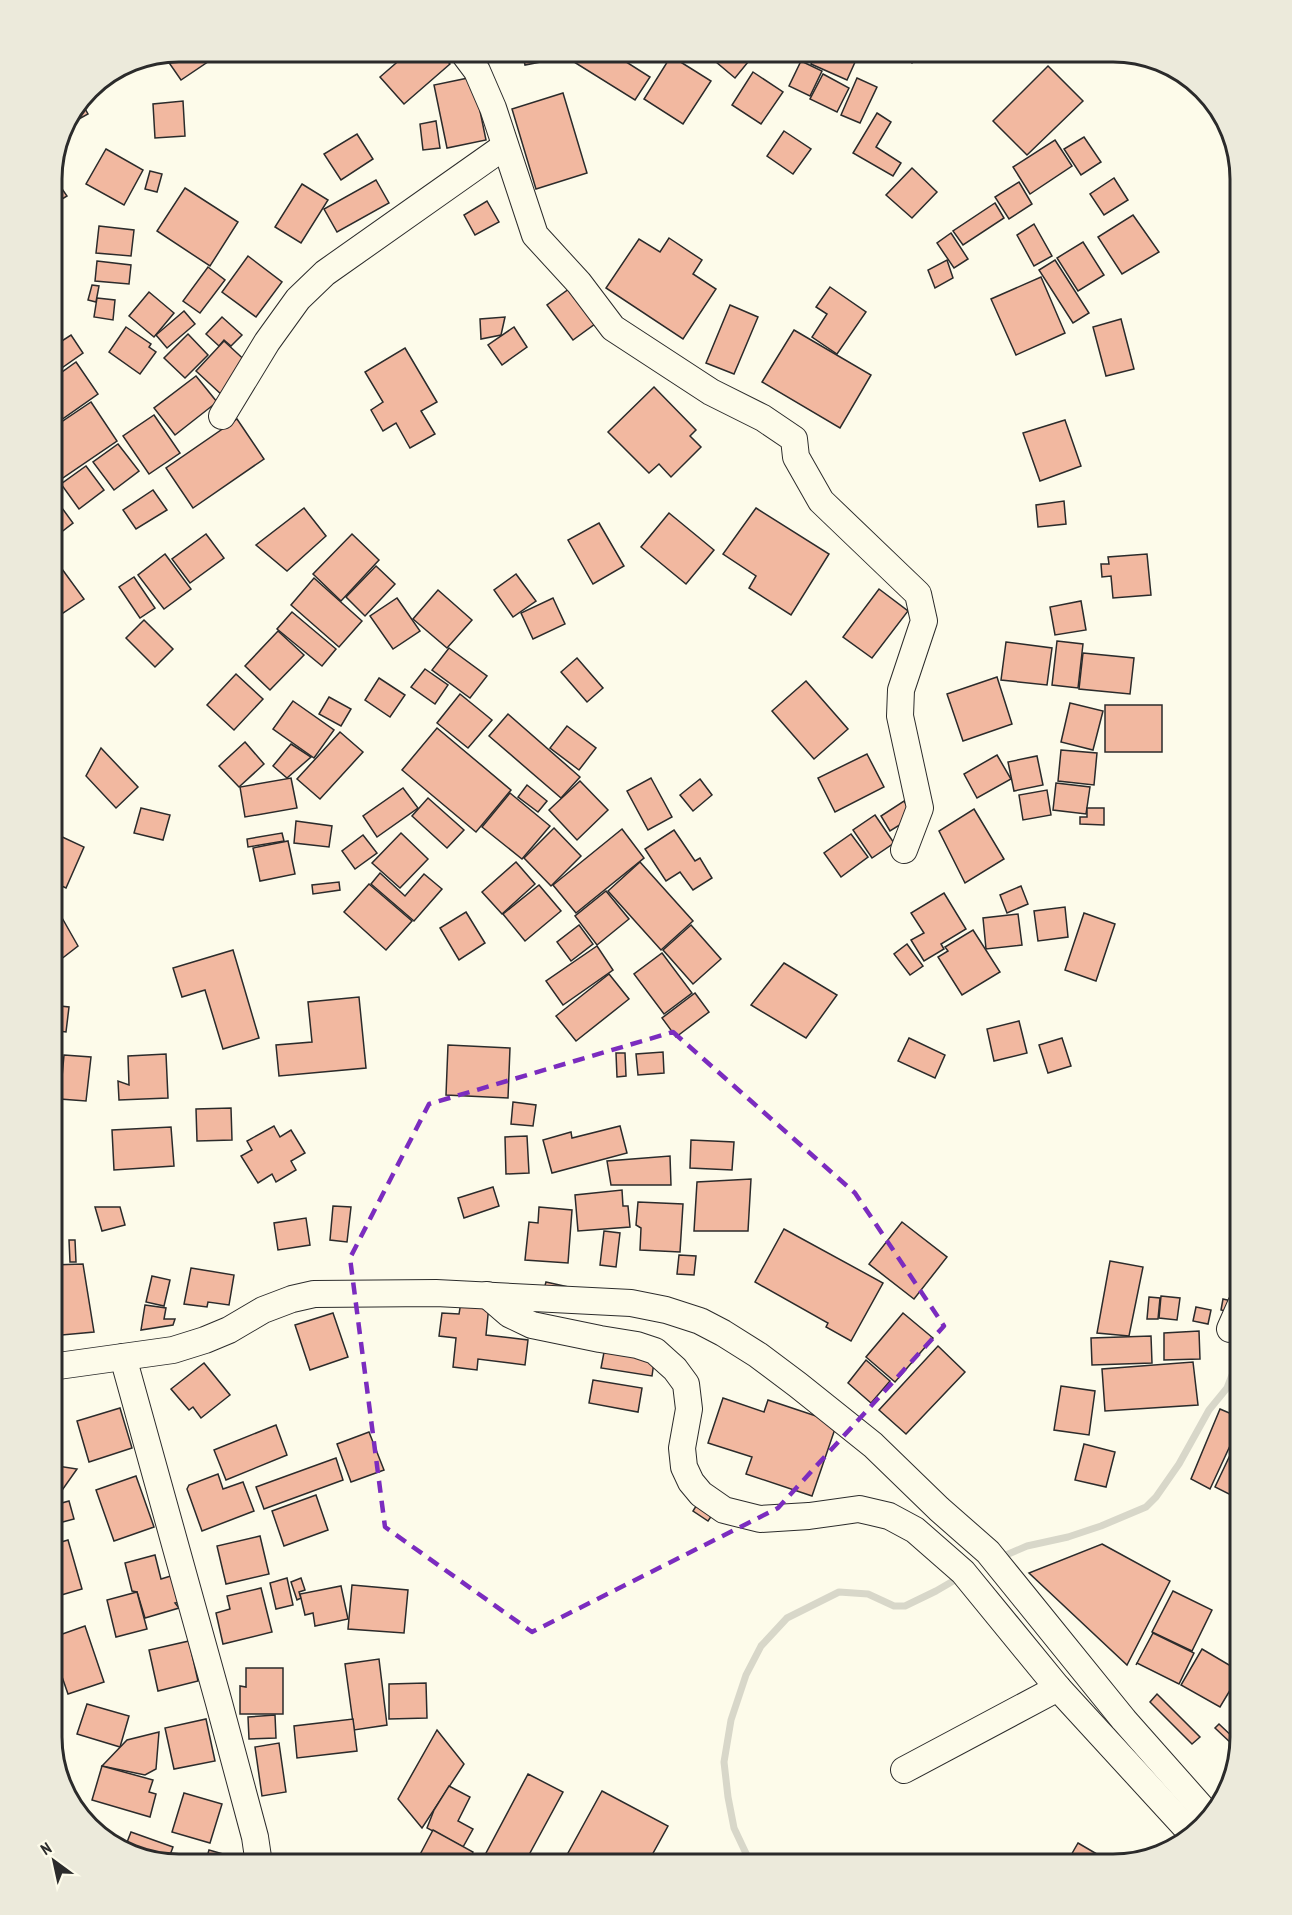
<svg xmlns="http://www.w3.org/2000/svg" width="1292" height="1915" font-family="'PT Sans Narrow',sans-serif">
  <rect width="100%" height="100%" fill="#fdfbea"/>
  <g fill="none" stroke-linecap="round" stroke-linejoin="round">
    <g stroke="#d8d7c9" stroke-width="7">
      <path d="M999 1558 1027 1546 1068 1537 1101 1526 1146 1507 1156 1497 1179 1464 1209 1410 1227 1388 1241 1352"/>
      <path d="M751 1864 734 1828 728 1797 724 1762 731 1720 746 1675 761 1646 787 1618 839 1592 868 1594 894 1606H905L936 1591 960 1577"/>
    </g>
  </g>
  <g fill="#f2b8a0" stroke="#2b2b2b" stroke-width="1.5">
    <path d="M178 51H211L215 57 181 80 163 54Z"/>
    <path d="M410 51H438L450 64 404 104 380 77Z"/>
    <path d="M522 51H559L561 58 525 65Z"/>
    <path d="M581 51H609L650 77 635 100 574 62Z"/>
    <path d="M640 51H665L658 62Z"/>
    <path d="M703 51H757L735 78Z"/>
    <path d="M817 51H860L847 80 811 64Z"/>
    <path d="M900 51H924L912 63Z"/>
    <path d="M671 56 711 81 683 124 644 99Z"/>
    <path d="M801 61 822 71 810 96 789 86Z"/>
    <path d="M1048 66 1083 101 1027 155 993 121Z"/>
    <path d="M753 72 783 92 761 124 732 105Z"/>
    <path d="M823 74 849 88 837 112 810 99Z"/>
    <path d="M473 77 486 140 447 148 434 85Z"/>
    <path d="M857 78 877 87 860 123 841 115Z"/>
    <path d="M563 93 587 173 536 189 512 109Z"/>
    <path d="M80 100 88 114 61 129Z"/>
    <path d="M183 101 185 136 155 138 153 104Z"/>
    <path d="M877 113 891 122 876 147 901 163 893 176 853 153Z"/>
    <path d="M436 121 440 148 423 150 420 124Z"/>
    <path d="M784 131 811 149 793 174 767 156Z"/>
    <path d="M357 134 373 159 341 180 324 154Z"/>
    <path d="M1084 137 1101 162 1081 175 1064 149Z"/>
    <path d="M1055 140 1072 166 1030 194 1013 167Z"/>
    <path d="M106 149 143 170 124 205 86 184Z"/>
    <path d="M912 168 937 192 912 218 886 195Z"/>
    <path d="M150 171 162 174 157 192 145 189Z"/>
    <path d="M51 173 67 196 51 206Z"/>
    <path d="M1114 178 1128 200 1104 215 1090 194Z"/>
    <path d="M376 180 389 203 337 232 324 209Z"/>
    <path d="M1019 182 1032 204 1009 219 995 197Z"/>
    <path d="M302 184 328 200 301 243 275 227Z"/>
    <path d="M185 188 238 222 210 266 157 231Z"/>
    <path d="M487 201 499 222 475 235 464 215Z"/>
    <path d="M995 203 1004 218 963 245 953 231Z"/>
    <path d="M1133 215 1159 252 1122 274 1098 237Z"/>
    <path d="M1034 224 1052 256 1034 266 1017 235Z"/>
    <path d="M99 226 134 230 131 256 96 253Z"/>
    <path d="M951 233 968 259 954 268 937 243Z"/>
    <path d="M669 238 702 260 693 274 716 289 683 339 606 288 639 239 660 252Z"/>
    <path d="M1083 242 1104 275 1078 291 1057 258Z"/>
    <path d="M248 256 282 282 256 317 222 292Z"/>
    <path d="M947 260 953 278 935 288 928 270Z"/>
    <path d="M1055 260 1089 313 1073 323 1039 270Z"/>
    <path d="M97 261 131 265 129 284 95 281Z"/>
    <path d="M208 267 225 280 200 313 183 301Z"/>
    <path d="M1041 277 1065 333 1016 355 991 299Z"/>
    <path d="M92 285 99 286 96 302 88 300Z"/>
    <path d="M573 286 599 321 573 340 547 305Z"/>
    <path d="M830 287 866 312 837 354 812 337 827 314 816 307Z"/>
    <path d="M149 292 174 313 154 337 129 316Z"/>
    <path d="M97 298 115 300 113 320 94 317Z"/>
    <path d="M730 305 758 317 734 374 706 363Z"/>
    <path d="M184 311 195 324 167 348 156 335Z"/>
    <path d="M222 317 242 335 231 346 224 340 219 346 206 334Z"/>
    <path d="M505 317 501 335 481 339 480 319Z"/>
    <path d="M1121 319 1134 369 1106 376 1093 327Z"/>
    <path d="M51 321 54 339H51Z"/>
    <path d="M126 327 151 344 149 347 156 352 140 374 109 352Z"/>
    <path d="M514 327 527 347 502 365 488 345Z"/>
    <path d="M794 330 871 375 840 428 762 382Z"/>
    <path d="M188 334 208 355 185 378 164 358Z"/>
    <path d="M71 335 83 353 56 372 51 365V348Z"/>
    <path d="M224 341 251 366 223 396 196 371Z"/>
    <path d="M405 348 437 402 421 411 435 434 410 448 396 423 383 431 371 410 383 402 365 372Z"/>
    <path d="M76 362 98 394 51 427V380Z"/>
    <path d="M196 376 217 402 175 435 154 408Z"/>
    <path d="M654 387 696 430 690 436 701 447 671 477 659 464 649 473 608 432Z"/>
    <path d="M91 402 117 441 51 486V429Z"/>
    <path d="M154 415 180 453 149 474 123 436Z"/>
    <path d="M237 419 264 459 193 508 166 468Z"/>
    <path d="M1065 420 1081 466 1040 481 1023 433Z"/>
    <path d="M118 444 139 471 114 490 93 462Z"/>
    <path d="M86 466 104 490 79 509 61 484Z"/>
    <path d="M153 490 167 510 136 529 123 510Z"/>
    <path d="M51 493 73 523 51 540Z"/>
    <path d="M1064 501 1066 524 1038 527 1036 505Z"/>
    <path d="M304 508 326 536 287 571 256 545Z"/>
    <path d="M756 508 829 554 791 615 749 588 756 576 723 554Z"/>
    <path d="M669 513 714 550 686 584 641 547Z"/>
    <path d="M599 523 624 566 593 584 568 540Z"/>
    <path d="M206 534 224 558 190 583 172 559Z"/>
    <path d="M352 534 379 560 341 601 313 574Z"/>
    <path d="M165 554 191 589 164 609 138 575Z"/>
    <path d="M1147 554 1151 595 1113 598 1111 576 1102 577 1101 564H1109L1108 557Z"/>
    <path d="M376 566 395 584 365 616 346 597Z"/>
    <path d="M62 569 84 599 51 621V600L59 595 51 583V577Z"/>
    <path d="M516 574 536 601 513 617 494 590Z"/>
    <path d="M134 577 155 608 140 618 119 587Z"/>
    <path d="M314 578 362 621 339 647 291 605Z"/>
    <path d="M879 589 908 611 872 658 843 637Z"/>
    <path d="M438 590 472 620 447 648 413 619Z"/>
    <path d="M397 598 420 631 393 649 370 616Z"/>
    <path d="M553 598 565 624 533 639 521 613Z"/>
    <path d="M1081 601 1086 630 1055 635 1050 607Z"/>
    <path d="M292 612 336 649 322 666 277 629Z"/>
    <path d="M144 620 173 649 155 667 126 638Z"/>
    <path d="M278 631 304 655 270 690 245 666Z"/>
    <path d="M1057 641 1083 644 1078 688 1052 685Z"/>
    <path d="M1006 642 1052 648 1047 685 1001 680Z"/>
    <path d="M449 648 487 676 470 698 432 670Z"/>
    <path d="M1083 653 1134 658 1130 694 1079 689Z"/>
    <path d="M577 658 603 688 587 702 561 672Z"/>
    <path d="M425 669 448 685 435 704 411 687Z"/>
    <path d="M236 674 263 699 234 730 207 705Z"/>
    <path d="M997 677 1012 724 963 741 947 694Z"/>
    <path d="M379 678 405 695 390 717 365 700Z"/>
    <path d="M806 681 848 729 814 759 772 711Z"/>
    <path d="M460 694 492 720 468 748 437 723Z"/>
    <path d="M329 697 351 709 341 726 319 714Z"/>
    <path d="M293 701 334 730 314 758 273 729Z"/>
    <path d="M1070 703 1103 711 1093 750 1061 742Z"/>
    <rect x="1105" y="705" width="57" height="47"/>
    <path d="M508 714 580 777 561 798 489 736Z"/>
    <path d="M567 726 596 748 579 770 550 748Z"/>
    <path d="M437 728 511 790 476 832 402 770Z"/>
    <path d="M340 732 363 752 320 799 297 779Z"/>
    <path d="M245 742 264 764 239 787 219 766Z"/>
    <path d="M291 744 311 757 287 778 273 766Z"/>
    <path d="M101 748 138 787 116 808 86 776Z"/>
    <path d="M1061 750 1097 753 1094 785 1058 781Z"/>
    <path d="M867 754 884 787 835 812 818 778Z"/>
    <path d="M997 755 1011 779 977 798 964 774Z"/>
    <path d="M1037 756 1043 785 1014 791 1008 762Z"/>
    <path d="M291 778 297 808 245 817 240 787Z"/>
    <path d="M651 778 672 817 648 830 627 791Z"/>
    <path d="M700 779 712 795 693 811 680 795Z"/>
    <path d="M580 781 608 810 577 840 549 810Z"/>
    <path d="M1056 783 1090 787 1086 814 1053 810Z"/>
    <path d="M527 785 547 801 538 812 518 797Z"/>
    <path d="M403 788 418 808 377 837 363 816Z"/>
    <path d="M1047 790 1051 815 1023 820 1019 795Z"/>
    <path d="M510 793 550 826 522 859 482 827Z"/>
    <path d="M428 798 464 830 447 848 412 816Z"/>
    <path d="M904 801 914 816 890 831 881 816Z"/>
    <path d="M141 808 170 815 163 840 134 833Z"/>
    <path d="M1087 808H1104V825L1080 824V817H1087Z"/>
    <path d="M974 809 1004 859 965 883 939 831Z"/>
    <path d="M875 815 894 843 872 858 853 830Z"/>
    <path d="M296 821 332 826 329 847 294 843Z"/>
    <path d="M51 827 60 831 51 849Z"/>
    <path d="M554 828 581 856 551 886 524 858Z"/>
    <path d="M622 829 644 858 576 913 553 885Z"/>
    <path d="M674 830 695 861 700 858 712 878 693 890 680 872 666 881 645 849Z"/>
    <path d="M282 833 284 841 248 847 247 839Z"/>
    <path d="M401 833 428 859 400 888 372 863Z"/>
    <path d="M851 834 868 857 841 877 824 853Z"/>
    <path d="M58 835 84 847 66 888 51 881V849Z"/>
    <path d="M363 835 377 853 355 869 342 851Z"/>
    <path d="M288 841 295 874 260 881 253 848Z"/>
    <path d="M516 862 535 884 502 914 482 892Z"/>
    <path d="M640 862 693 921 661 950 608 891Z"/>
    <path d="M380 873 405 896 424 874 442 889 414 921 371 884Z"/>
    <path d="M339 882 340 890 313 894 312 885Z"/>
    <path d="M369 884 412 921 386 950 344 912Z"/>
    <path d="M539 885 561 911 525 941 503 914Z"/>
    <path d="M1021 886 1028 904 1007 913 1000 895Z"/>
    <path d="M606 891 629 919 597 945 575 916Z"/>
    <path d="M944 893 966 929 941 944 944 949 924 961 911 940 924 933 911 913Z"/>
    <path d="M1065 907 1068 937 1038 941 1034 911Z"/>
    <path d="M57 909 78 946 60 960 53 950 51 951V912Z"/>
    <path d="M466 912 485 943 459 960 440 928Z"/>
    <path d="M1084 913 1115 924 1096 981 1065 970Z"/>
    <path d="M1018 914 1022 945 986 949 983 918Z"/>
    <path d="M579 925 593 944 571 961 557 942Z"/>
    <path d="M691 925 721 959 693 984 663 950Z"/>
    <path d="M973 930 1000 972 962 995 938 957 948 951 945 947Z"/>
    <path d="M907 944 923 966 910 975 894 954Z"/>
    <path d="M597 946 613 970 563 1005 546 981Z"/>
    <path d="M233 950 259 1038 223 1049 205 990 182 997 173 968Z"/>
    <path d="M662 953 692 993 664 1014 634 974Z"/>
    <path d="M784 963 837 995 806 1038 751 1005Z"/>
    <path d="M609 974 629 999 576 1041 556 1016Z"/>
    <path d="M695 993 709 1012 676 1037 662 1018Z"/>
    <path d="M359 997 366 1068 279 1076 276 1045 312 1042 308 1002Z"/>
    <path d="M51 1005 69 1007 66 1032 51 1030Z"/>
    <path d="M1019 1021 1027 1053 994 1061 987 1029Z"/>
    <path d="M909 1038 945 1055 935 1078 898 1061Z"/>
    <path d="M1062 1038 1071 1066 1048 1073 1039 1045Z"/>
    <path d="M448 1045 510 1048 508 1098 446 1095Z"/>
    <path d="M663 1052 664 1073 638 1075 636 1054Z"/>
    <path d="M616 1053H625L626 1076 617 1077Z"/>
    <path d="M166 1054 168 1098 119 1100 118 1081 129 1085 128 1056Z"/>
    <path d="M64 1055 91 1057 86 1101 60 1099Z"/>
    <path d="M513 1102 536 1105 533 1126 511 1124Z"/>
    <path d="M231 1108 232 1140 197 1141 196 1109Z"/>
    <path d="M1241 1118V1140L1231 1135Z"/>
    <path d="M274 1126 280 1137 291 1130 305 1153 291 1161 296 1170 276 1182 272 1174 258 1183 241 1156 252 1150 247 1141Z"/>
    <path d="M620 1126 627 1153 552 1173 543 1140 571 1132 572 1138Z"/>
    <path d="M171 1127 174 1166 114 1170 112 1130Z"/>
    <path d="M527 1136 529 1173 506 1174 505 1137Z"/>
    <path d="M691 1140 734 1142 732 1170 690 1168Z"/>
    <path d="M670 1156 671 1185H611L607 1161Z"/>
    <path d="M751 1179 748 1231H694L697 1182Z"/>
    <path d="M493 1187 499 1206 464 1218 458 1198Z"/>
    <path d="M622 1190 623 1206H628L630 1227 578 1231 575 1195Z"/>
    <path d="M638 1202 683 1204 680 1252 640 1250 641 1228 636 1225Z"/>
    <path d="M333 1206 351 1207 347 1242 330 1240Z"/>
    <path d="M95 1207H120L125 1225 102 1231Z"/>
    <path d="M539 1207 572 1210 568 1263 525 1260 529 1222 538 1223Z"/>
    <path d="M306 1218 310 1245 278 1250 274 1223Z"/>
    <path d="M902 1222 947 1257 914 1299 869 1264Z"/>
    <path d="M784 1229 883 1283 851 1341 826 1327 828 1323 755 1282Z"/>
    <path d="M604 1231 620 1233 616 1267 600 1265Z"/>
    <path d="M69 1240H75L76 1262H70Z"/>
    <path d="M679 1255 696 1256 694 1275 677 1274Z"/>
    <path d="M1110 1261 1143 1267 1129 1336 1097 1333Z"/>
    <path d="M83 1264 94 1332 51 1336V1265Z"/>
    <path d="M191 1268 234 1275 229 1305 208 1302 207 1307 184 1304Z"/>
    <path d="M152 1276 170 1280 164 1306 146 1302Z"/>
    <path d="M546 1282 573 1288 543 1293Z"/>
    <path d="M1161 1296 1180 1298 1177 1320 1159 1318Z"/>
    <path d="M1149 1297 1160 1298 1158 1319H1147Z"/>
    <path d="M1223 1299 1232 1301 1230 1312 1221 1310Z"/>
    <path d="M461 1302 489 1305 486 1335 528 1340 525 1365 478 1359 477 1370 453 1367 456 1338 439 1336 442 1313 459 1314Z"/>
    <path d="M145 1305 166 1308 164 1319H175L173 1325 141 1330Z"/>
    <path d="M1196 1307 1211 1310 1208 1324 1193 1321Z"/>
    <path d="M333 1313 348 1357 310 1370 295 1325Z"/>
    <path d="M903 1313 933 1338 895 1382 866 1357Z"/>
    <path d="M1199 1331 1200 1359 1164 1360V1333Z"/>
    <path d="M1151 1336 1152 1363 1092 1365 1091 1338Z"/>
    <path d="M938 1346 965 1372 906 1434 879 1410Z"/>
    <path d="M605 1347 655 1355 652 1376 601 1368Z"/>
    <path d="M866 1360 890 1381 871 1403 848 1383Z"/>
    <path d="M1193 1362 1198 1405 1105 1411 1102 1369Z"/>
    <path d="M204 1363 230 1395 201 1418 193 1407 189 1410 171 1389Z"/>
    <path d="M593 1380 642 1388 638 1412 589 1403Z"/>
    <path d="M1061 1386 1095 1391 1089 1435 1054 1430Z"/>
    <path d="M723 1398 764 1412 768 1400 837 1423 812 1496 746 1474 752 1457 708 1443Z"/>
    <path d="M120 1408 132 1448 89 1462 77 1421Z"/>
    <path d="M1220 1409 1241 1418V1422L1210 1489 1191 1479Z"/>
    <path d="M276 1425 287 1455 226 1480 214 1450Z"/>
    <path d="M369 1432 384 1470 351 1482 337 1444Z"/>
    <path d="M1241 1432V1500L1215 1487Z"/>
    <path d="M1084 1444 1115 1452 1106 1487 1075 1480Z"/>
    <path d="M336 1458 343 1480 264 1509 256 1487Z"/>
    <path d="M51 1465 77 1469 51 1506Z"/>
    <path d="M218 1474 223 1489 243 1482 254 1511 202 1531 187 1489 189 1485Z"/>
    <path d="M136 1476 154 1527 114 1541 96 1490Z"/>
    <path d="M316 1495 328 1530 284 1546 272 1511Z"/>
    <path d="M701 1498 717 1508 708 1521 693 1511Z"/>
    <path d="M69 1501 74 1519 55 1524 51 1506Z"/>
    <path d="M260 1536 269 1574 226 1584 217 1546Z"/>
    <path d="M68 1540 82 1589 51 1598V1545Z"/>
    <path d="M1102 1544 1170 1581 1127 1665 1029 1573Z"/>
    <path d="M155 1555 161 1579 174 1575 180 1602 175 1603 179 1608 145 1618 137 1592 132 1591 125 1563Z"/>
    <path d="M287 1578 293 1605 276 1609 270 1583Z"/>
    <path d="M301 1578 305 1590 299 1592 301 1598 297 1600 291 1582Z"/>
    <path d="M352 1585 408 1590 404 1633 348 1629Z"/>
    <path d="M1241 1585V1599L1235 1597Z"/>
    <path d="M341 1586 348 1619 315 1626 313 1613 305 1615 300 1594Z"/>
    <path d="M261 1588 272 1632 223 1644 216 1613 230 1609 227 1596Z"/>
    <path d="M1173 1591 1212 1610 1192 1651 1152 1632Z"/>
    <path d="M137 1592 147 1629 116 1637 107 1600Z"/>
    <path d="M85 1626 104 1682 68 1694 51 1645V1638Z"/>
    <path d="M1153 1633 1194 1653 1179 1684 1137 1663 1136 1665Z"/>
    <path d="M189 1641 198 1681 158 1691 149 1650Z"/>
    <path d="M1202 1649 1241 1672 1220 1707 1181 1685Z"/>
    <path d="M379 1659 387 1725 354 1730 345 1664Z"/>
    <path d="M246 1668H283V1714H240V1686L246 1687Z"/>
    <path d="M426 1683 427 1718 389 1719V1684Z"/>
    <path d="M1157 1694 1200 1737 1192 1744 1150 1702Z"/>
    <path d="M87 1704 129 1716 120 1747 77 1734Z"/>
    <path d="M275 1715 276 1738 249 1739 248 1717Z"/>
    <path d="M206 1719 215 1761 174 1769 165 1728Z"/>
    <path d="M353 1719 357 1751 297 1758 294 1726Z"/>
    <path d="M1219 1724 1237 1741 1233 1745 1215 1728Z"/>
    <path d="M437 1730 464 1764 422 1828 398 1799Z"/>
    <path d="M159 1732 156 1769 145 1775 102 1766 127 1740Z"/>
    <path d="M279 1743 286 1792 262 1796 255 1747Z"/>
    <path d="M102 1766 153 1780 149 1792 156 1794 150 1817 92 1800Z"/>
    <path d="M528 1774 563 1792 524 1864H501L485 1855Z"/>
    <path d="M449 1786 470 1797 458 1821 473 1829 463 1847 427 1828 434 1810Z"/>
    <path d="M602 1791 668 1826 647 1864H562Z"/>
    <path d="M184 1793 222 1804 210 1843 172 1832Z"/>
    <path d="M433 1830 473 1852 467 1864H415Z"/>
    <path d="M131 1832 173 1847 167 1863 124 1850Z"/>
    <path d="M1078 1843 1114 1864H1066Z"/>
    <path d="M209 1850 248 1861V1864H205Z"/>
  </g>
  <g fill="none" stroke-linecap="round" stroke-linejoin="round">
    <g stroke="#2b2b2b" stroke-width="28">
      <g id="minor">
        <path d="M462 51 477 71 493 108 535 235 579 283 613 328 711 392 763 418 794 439 796 457 821 501 918 594 924 621 901 690 900 716 920 808 904 850"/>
        <path d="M222 416 267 342 298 299 325 273 505 146"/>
        <path d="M487 1295 509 1314 532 1325 600 1339 637 1345 655 1351 675 1369 686 1384 689 1409 682 1448 684 1467 691 1482 701 1494 724 1510 760 1519 809 1516 859 1509 889 1516 915 1530 963 1572 1058 1688 1191 1833"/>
        <path d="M1230 1329 1241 1304"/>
        <path d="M123 1357 219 1703 255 1837 259 1864"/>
        <path d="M51 1367 173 1350 205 1340 229 1330 263 1310 292 1299 314 1294 436 1293 631 1303 666 1310 700 1321 723 1333 758 1355 798 1385 873 1445 939 1509 988 1552 1124 1720 1209 1816"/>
        <path d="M904 1770 1058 1688"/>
      </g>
    </g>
    <use href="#minor" stroke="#fdfbea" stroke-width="26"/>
  </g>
  <path fill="none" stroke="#7b2cbf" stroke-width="4.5" stroke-dasharray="12 8" stroke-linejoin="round" d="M673 1032 855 1193 944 1326 778 1508 532 1632 385 1527 350 1258 429 1104Z"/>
  <path d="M0 0H1292V1915H0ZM179 62H1113A117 117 0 0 1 1230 179V1737A117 117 0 0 1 1113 1854H179A117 117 0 0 1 62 1737V179A117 117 0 0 1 179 62Z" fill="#eceadb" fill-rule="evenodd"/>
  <path fill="none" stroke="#2b2b2b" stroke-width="3" d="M179 62H1113A117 117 0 0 1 1230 179V1737A117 117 0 0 1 1113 1854H179A117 117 0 0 1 62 1737V179A117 117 0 0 1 179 62Z"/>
  <g transform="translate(54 1861) rotate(327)" stroke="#fdfbea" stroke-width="4.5" paint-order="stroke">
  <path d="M0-4.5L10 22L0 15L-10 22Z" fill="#2b2b2b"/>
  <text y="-9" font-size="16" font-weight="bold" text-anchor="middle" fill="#2b2b2b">N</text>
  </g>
</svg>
